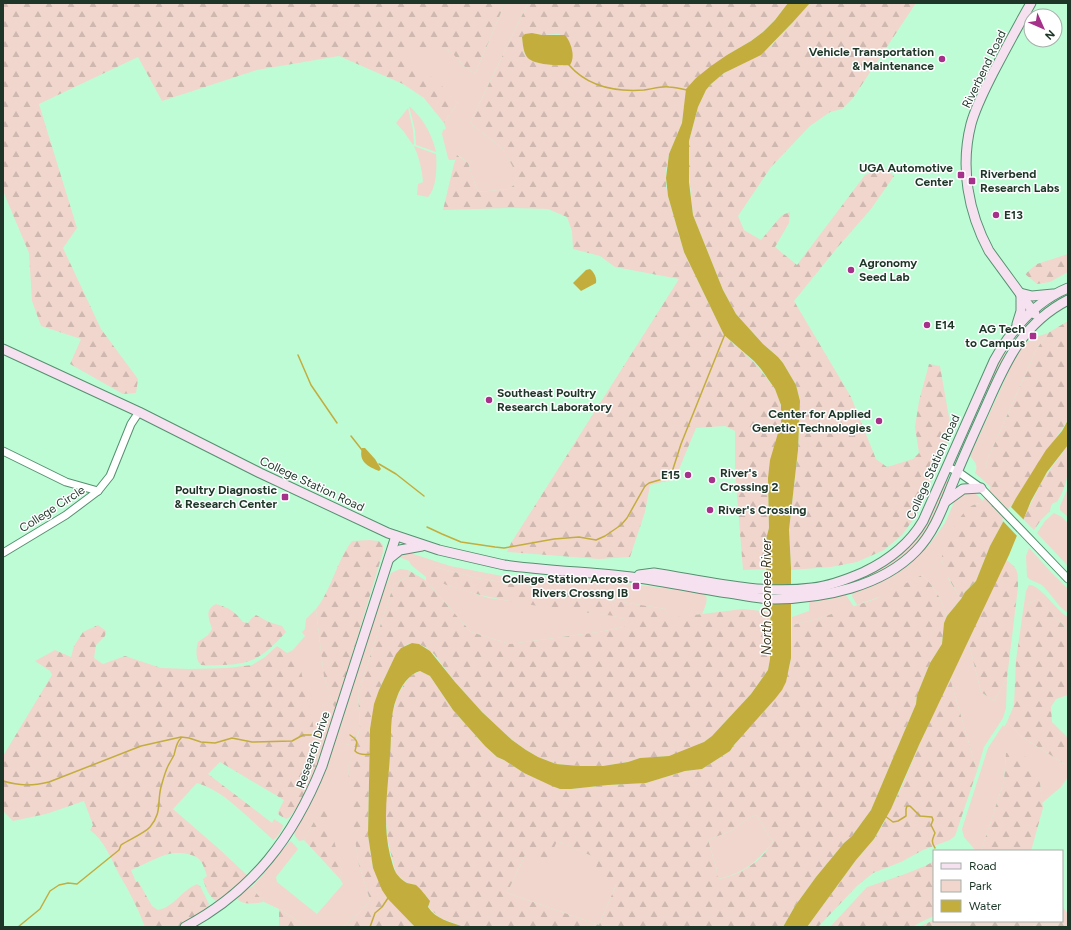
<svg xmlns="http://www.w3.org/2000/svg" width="1071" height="930" font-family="Figtree,sans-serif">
  <defs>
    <pattern id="forest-firs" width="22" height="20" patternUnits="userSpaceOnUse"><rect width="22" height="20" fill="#f1d6cd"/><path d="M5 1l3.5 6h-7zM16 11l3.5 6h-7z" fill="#ceb8b0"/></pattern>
    <pattern id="wetland-marsh" width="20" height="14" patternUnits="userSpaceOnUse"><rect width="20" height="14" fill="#f1d6cd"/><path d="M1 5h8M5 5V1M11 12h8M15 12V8" fill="none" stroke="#ceb8b0"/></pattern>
  </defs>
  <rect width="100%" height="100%" fill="#befcd6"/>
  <g fill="#f1d6cd">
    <path d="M505 3H528L470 123 503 149 521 180 509 189 478 192 468 163 458 155 455 160H449L448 158 442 134 443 130 446 129 444 123 458 103C437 82 416 63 391 47H444L453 54 464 66 475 74Z"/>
    <path d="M409 106C423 118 432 134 436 152L416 145 415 130Z"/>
    <path d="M408 108 413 130 414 144 413 145 404 132 396 123Z"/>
    <path d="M414 146 436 154C437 166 437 188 428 197L417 195 418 184 423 182C422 169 419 157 414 146Z"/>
    <path d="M1048 333 1036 350 986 463C987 471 992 479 991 487L975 473C979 465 974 461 970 456L1017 353C1027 340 1033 338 1048 333Z"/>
    <path d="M1009 344 987 397 959 456 984 399 994 368Z"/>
    <path d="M948 480 949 481C935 516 926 542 894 565 886 571 871 574 864 579L863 576 901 554 945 481Z"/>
    <path d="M1068 488V517L1060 510V506Z"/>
    <path d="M974 492 983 501 981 503 975 504 942 561 949 580 961 599 947 616C941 599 936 588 922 575L890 593 857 605 852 596 853 592C889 581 901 570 927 544L929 545 945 523 955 500 964 493 965 494V493Z"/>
    <path d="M1054 513 1062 517 1068 523V566L1037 533 1045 521Z"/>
    <path d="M1029 548 1051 572 1068 589V613C1057 606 1053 596 1044 587 1039 582 1032 582 1027 577L1026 556Z"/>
    <path d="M404 551 450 566 507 577 529 576 648 586 705 593C709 600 705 607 702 614L669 619 665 609 477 578 435 567 449 586 489 598 614 616 624 619V627L599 632 510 644 471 632 426 581V577L411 565 409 561 399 557 397 555Z"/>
    <path d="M400 569 408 570 409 576 394 584 358 693 360 728 357 737 353 736 346 744 355 746 348 767 358 862 370 900 360 912 343 927H308L279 909 264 902 257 894 253 886 266 871V870L287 844 291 841 298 849 276 877 277 882 317 914 343 884 340 879 342 871 321 810 304 840 299 841 295 836 294 832 315 795 324 771 380 596 388 581 391 573Z"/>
    <path d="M1029 585C1040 584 1056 611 1068 617V630L1038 599 1031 602 1023 611 1026 591Z"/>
    <path d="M846 595 854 607 817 619 792 625V617L809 611V602L819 600 820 599Z"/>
    <path d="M316 609 324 677 334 706 337 705 319 762 317 745 293 650 305 636 302 632 305 629 306 619Z"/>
    <path d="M968 640 981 692 994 701 1007 678 1006 708 1003 718 984 747 977 771 950 678Z"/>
    <path d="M1007 722 1022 737 1068 766V777L1061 787 1042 803 1040 783 1006 753 1004 781 981 851H976L964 837 962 829 988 748 1003 725 1004 727Z"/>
    <path d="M254 809 272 823 274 819 283 825C283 829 278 837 273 840L272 839 248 817Z"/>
    <path d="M756 815 773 842C758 861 743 874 718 879L716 867 708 840 733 830 747 819Z"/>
    <path d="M557 841 600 859 616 885 599 925 507 893 526 853Z"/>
    <path d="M936 921H959L957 927H933Z"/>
  </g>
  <g fill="url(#forest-firs)" fill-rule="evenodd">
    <path d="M3 3H505L475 74 464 66 453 54 444 47H392L411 60 440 84 458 103 444 123 424 98 403 84 339 56 257 70 162 101 138 57 39 104 77 228 63 248 101 329 138 379 136 393 123 394 70 364 81 339 41 326 32 301 29 253 3 191Z"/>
    <path d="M528 3H788L775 20 763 32 751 41 727 55 684 107 682 123 669 154 666 170V186L668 196 684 252 724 335 755 363 775 389 779 397 782 412 781 423 768 478 769 528 764 547 766 569 743 570 735 471V431L725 426 696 428 675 479 650 485 645 512 630 557 599 559 507 552 511 543 679 279 615 267 600 256 573 249 572 231 567 217 548 209 513 208 443 210 454 164 457 155 468 163 478 192 509 189 520 180 503 149 470 123ZM532 33 542 35 560 34 563 66 535 62 525 55 522 37Z"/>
    <path d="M810 3H916L853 98 842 109 830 112 810 126 771 167 738 216 744 230 761 240 782 215 790 212 789 223 775 247 797 265 865 175 885 168 894 176 871 209 837 248 794 301 851 397 876 459 887 467 913 459 919 453 915 427 919 401 929 364 940 366 950 423 946 446 917 514 902 535 884 550 857 562 831 567 791 570 789 530 798 450 800 401 796 385 783 363 778 357 763 344 736 314 723 290 693 215 689 174V141L698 107 706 90 711 84 724 73 771 46Z"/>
    <path d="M1068 254V272L1050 282 1037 284 1025 274 1037 264Z"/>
    <path d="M1068 321V420L1016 498 990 546 976 581 965 592 961 599C954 587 944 574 942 560 941 546 959 515 970 507 974 504 977 504 981 503 998 481 988 486 986 463L1036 350 1048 333Z"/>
    <path d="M1068 445C1068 469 1070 481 1057 502L1053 503 1051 506 1050 511 1041 520 1034 530 1023 519 1043 479Z"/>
    <path d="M369 540 379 541 383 545V552L337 705 334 707 324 677 316 609C332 589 336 562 352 541Z"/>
    <path d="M1006 560C1019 568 1018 573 1018 587L1007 678 994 701 981 692 968 640Z"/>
    <path d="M435 567 477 578 665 609 669 618 743 609 770 612 771 644 770 659 768 670 751 694 712 736 704 742 689 749 669 756 640 758 628 762 603 766H579L556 764 538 757 526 750 512 740 482 712 455 682 434 654 425 647 419 644 412 643 406 645 396 654 379 690 370 729 368 835 373 868 386 896 415 927H343L360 912 370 900 358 862 352 814 348 767 360 728 358 693 394 584 409 576 408 570 425 580 471 632 510 644 599 632 624 627V619L614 616C581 612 442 597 427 572L429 568Z"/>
    <path d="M922 575C936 588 941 599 947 616L944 623 942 644 930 663 917 695 916 704 871 810 852 836 844 843 816 877 795 906 783 927H464L440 918 429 908 427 897 415 885 407 883 396 874 388 842 385 809 390 753 392 714 397 697 401 689 410 676 420 671 430 676 453 710 485 746 497 757 504 760 524 773 560 789H571L608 785 646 783 685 771 702 769 730 751 740 737 775 699 790 666 792 625 817 619 875 599ZM756 815 773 842C769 847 765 853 761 857 750 868 733 877 718 879L716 867 708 840 733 830 747 819ZM557 841 599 859 593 876 616 885 599 925 507 893 526 853 549 859Z"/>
    <path d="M1038 599 1068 630V695L1056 699 1051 707 1052 722 1068 738V766L1022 737 1007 722 1014 705 1016 660 1023 611 1031 602Z"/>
    <path d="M216 604C230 608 234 611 243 622L248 623 252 618 256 615 269 622 282 626 286 632C265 655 255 664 223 665 216 665 208 666 201 665 195 660 196 649 198 642L208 635 212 629C209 619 204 610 216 604Z"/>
    <path d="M98 625 106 631 105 636 96 645 94 658 103 664 125 656 161 668 190 669 227 668 252 665 265 657 277 646 287 653 293 650 300 667 311 712 319 762 305 796 290 817 286 819 279 815 278 812 284 800 220 762 208 774 254 809 248 817C231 802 219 790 197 783L173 809 218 848 248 876 221 899 216 901C209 897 205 886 203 879L207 876C205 870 203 863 199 859 193 853 176 852 169 854 159 856 141 866 131 870L136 882 138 881 152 906 158 910C174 907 182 890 197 884L200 886 209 904 207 909 178 927H145C138 908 129 891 119 874 111 859 104 840 90 830L93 825 84 801 46 814 13 821 3 811V756L52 675 50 671 35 661 55 650 71 657 74 646 83 632Z"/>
    <path d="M950 678 977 771 955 836 950 840 923 850 901 862 873 873 857 886 818 927H807L856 860 874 839 883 824 901 788 919 745Z"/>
    <path d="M1017 751 1030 760 1040 783 1043 808 1031 851H981L1004 781 1006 753Z"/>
    <path d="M321 809 326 810 342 871 340 879 304 840Z"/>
    <path d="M934 861V916L919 923 913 927H830L867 887 905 874 925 866Z"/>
    <path d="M253 886 257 894 264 902C255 903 244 906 237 899L247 889Z"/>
    <path d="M1062 906 1068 914V927H1037L1034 925 1032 927H957L959 921H1062Z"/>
    <path d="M279 909 308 927H279Z"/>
    <path d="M934 920V921H936L933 927H918Z"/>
  </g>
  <path fill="url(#wetland-marsh)" d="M348 736H353L357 737 355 746 346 744V740Z"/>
  <g fill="#c3ad3d">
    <path d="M788 3H810L793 22 761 55 724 73 711 84 706 90 698 107 689 141V182L693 215 723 290 736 314 763 344 778 357 783 363 796 385 800 401 798 450 789 530 791 568V658L786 682 782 690 775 699 734 745 730 751 702 769 685 771 646 783 608 785 571 789H560L552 786 524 773 504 760 497 757 485 746 453 710 430 676 420 671C409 674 401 686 397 697 389 716 392 736 390 755 388 789 382 822 390 855 392 861 393 868 396 873 398 876 403 881 407 883 410 884 413 884 416 885 421 889 426 896 430 901L428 907C435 919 451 922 464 927H415L388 899 382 890 373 868 368 835 370 729 374 704 379 690 396 654 401 648 412 643 419 644 430 651 455 682 482 712 512 740 526 750 538 757 556 764 579 766H603L628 762 640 758 669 756 704 742 712 736 751 694 768 670 770 659 771 644 770 605 764 547 769 528 768 478 770 460 781 423V405L775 389 761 369 754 361 724 335 684 252 668 196 666 178 669 154 682 123 686 89 696 78 711 66 727 55 751 41 763 32 775 20Z"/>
    <path d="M532 33 542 35H565C571 42 576 57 570 65 561 66 536 65 529 59 523 54 523 44 522 37L525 34Z"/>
    <path d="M590 269C594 272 597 278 596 283L581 291 573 283 586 270Z"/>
    <path d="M1068 420V445L1047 472 1031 501 1009 555 919 745 891 809 874 839 856 860 807 927H783L795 906 816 877 844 843 852 836 871 810 916 704 917 695 930 663 942 644 944 623 947 616 961 599 965 592 976 581 990 546 1016 498 1046 450 1062 431Z"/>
    <path d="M362 448H365L375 459 381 469 379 471C369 467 358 462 362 448Z"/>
  </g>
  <path fill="#befcd6" d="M1010 506 1025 521 1018 537 1002 520Z"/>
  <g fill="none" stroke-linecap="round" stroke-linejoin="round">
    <g stroke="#c3ad3d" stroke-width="1.5">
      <path d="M569 65C588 87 616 92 644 90 652 89 661 86 669 87 675 87 681 89 687 90"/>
      <path d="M298 355 311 385 337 423"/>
      <path d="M351 436 362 450"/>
      <path d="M379 464 396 474 424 496"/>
      <path d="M427 527 442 534 461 542 495 547 504 548 554 539 579 537 596 540 605 536 621 525 627 518 645 486 649 483 666 478 672 472 681 444 725 334"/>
      <path d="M350 735C359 741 357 742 355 751 359 755 365 755 371 754"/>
      <path d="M3 781C20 786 32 786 49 782L141 746 181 737 189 738 201 742 215 743 232 738 252 742 292 741 303 735H323"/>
      <path d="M885 816 893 822 898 821 906 816V809L907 806H910L920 816 932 817 933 820 931 825 935 833C932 840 931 842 935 848"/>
      <path d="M18 927 40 909 50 891 59 885 68 883 77 884 119 850 121 845C128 840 145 833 150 827 162 813 157 803 161 787 163 780 165 772 168 766 170 762 172 759 174 755 176 748 176 743 181 738"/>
      <path d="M356 927H370L375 913 382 907 388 898"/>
    </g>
    <g stroke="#55906f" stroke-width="9">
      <g id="street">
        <path d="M3 451 66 482 98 491"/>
        <path d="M947 467 957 471 981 488 1068 579"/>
        <path d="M3 553 66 515 98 491 110 476 131 424 139 412"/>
      </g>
    </g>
    <g stroke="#55906f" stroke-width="11">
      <g id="secondary">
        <path d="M1031 3C1018 26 1005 50 993 73 985 89 976 106 971 124 960 167 968 212 989 251L1035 314"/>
        <path d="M1020 293 1032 296 1053 294"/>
        <path d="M1017 324 1021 311V295"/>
        <path d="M3 349 139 412 260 473 388 533 439 550 504 565C533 569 562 571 591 573 604 574 618 575 631 577 661 581 691 587 721 592 738 594 757 599 775 599 824 598 881 587 916 551 935 532 944 504 954 480 962 460 971 440 980 420 1002 372 1017 326 1068 300"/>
        <path d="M945 502 963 489 981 488"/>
        <path d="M390 558 400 550 422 546"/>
        <path d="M639 575 654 573C706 581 759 595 812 588 830 586 848 579 864 572 889 560 909 545 923 521L994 361C1011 330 1034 302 1068 288"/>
        <path d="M185 927C253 891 294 836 322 766L396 536"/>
      </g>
    </g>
    <use href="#street" stroke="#fff" stroke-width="7"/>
    <use href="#secondary" stroke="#f6e1f0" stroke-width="9"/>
  </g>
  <g fill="#a5318b" stroke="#fff" stroke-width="1.5">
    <circle cx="942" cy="59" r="4"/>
    <rect x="957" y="171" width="8" height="8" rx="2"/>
    <rect x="968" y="177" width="8" height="8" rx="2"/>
    <circle cx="996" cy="215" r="4"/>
    <circle cx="851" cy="270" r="4"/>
    <circle cx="927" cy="325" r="4"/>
    <rect x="1029" y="332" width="8" height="8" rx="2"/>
    <circle cx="489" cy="400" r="4"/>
    <circle cx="879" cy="421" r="4"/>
    <circle cx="688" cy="475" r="4"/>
    <circle cx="712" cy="480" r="4"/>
    <rect x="281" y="493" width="8" height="8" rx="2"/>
    <circle cx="710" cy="510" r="4"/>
    <rect x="632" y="582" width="8" height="8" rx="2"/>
  </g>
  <g text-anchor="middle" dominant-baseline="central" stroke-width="3" stroke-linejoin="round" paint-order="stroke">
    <g font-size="12" font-weight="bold" fill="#1d3628" stroke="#fff" text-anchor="end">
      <text x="934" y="52">Vehicle Transportation<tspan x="934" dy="14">&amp; Maintenance</tspan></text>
      <text x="953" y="168">UGA Automotive<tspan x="953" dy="14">Center</tspan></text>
      <text x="980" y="174" text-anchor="start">Riverbend<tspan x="980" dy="14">Research Labs</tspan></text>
      <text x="1004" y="215" text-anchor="start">E13</text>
      <text x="859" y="263" text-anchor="start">Agronomy<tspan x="859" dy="14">Seed Lab</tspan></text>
      <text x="935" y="325" text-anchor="start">E14</text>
      <text x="1025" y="329">AG Tech<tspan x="1025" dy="14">to Campus</tspan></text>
      <text x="497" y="393" text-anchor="start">Southeast Poultry<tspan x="497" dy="14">Research Laboratory</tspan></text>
      <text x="871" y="414">Center for Applied<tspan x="871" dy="14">Genetic Technologies</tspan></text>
      <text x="720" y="473" text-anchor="start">River's<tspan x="720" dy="14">Crossing 2</tspan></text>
      <text x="680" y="475">E15</text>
      <text x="277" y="490">Poultry Diagnostic<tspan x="277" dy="14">&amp; Research Center</tspan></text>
      <text x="718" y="510" text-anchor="start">River's Crossing</text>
      <text x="628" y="579">College Station Across<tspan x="628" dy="14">Rivers Crossng IB</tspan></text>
    </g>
    <g font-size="12" fill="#1d3628" stroke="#fff">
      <text transform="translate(984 69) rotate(-64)">Riverbend Road</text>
      <text transform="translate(933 467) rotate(-66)">College Station Road</text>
      <text transform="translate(312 484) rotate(25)">College Station Road</text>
      <text transform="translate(52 509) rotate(-33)">College Circle</text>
      <text transform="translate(313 750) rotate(-71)">Research Drive</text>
    </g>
    <g font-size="13" font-style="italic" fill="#3c371f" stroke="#fff">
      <text transform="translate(766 597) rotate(-90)">North Oconee River</text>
    </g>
  </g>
  <rect width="1071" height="930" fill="none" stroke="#1d3628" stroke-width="8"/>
  <rect x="933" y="850" width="130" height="72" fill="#ffffff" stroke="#a5afa9"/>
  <rect x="941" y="863" width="20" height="6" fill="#f6e1f0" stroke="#a5afa9"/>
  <text x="969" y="870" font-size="12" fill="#1d3628">Road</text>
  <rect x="941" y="880" width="20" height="12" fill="#f1d6cd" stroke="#a5afa9"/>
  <text x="969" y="890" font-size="12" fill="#1d3628">Park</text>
  <rect x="941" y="900" width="20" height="12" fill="#c3ad3d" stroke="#a5afa9"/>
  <text x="969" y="910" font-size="12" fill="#1d3628">Water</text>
  <g transform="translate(1043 28) rotate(135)"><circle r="19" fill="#ffffff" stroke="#a5afa9"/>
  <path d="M0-3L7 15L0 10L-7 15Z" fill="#a5318b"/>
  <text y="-6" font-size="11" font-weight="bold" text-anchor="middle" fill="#1d3628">N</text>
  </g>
</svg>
